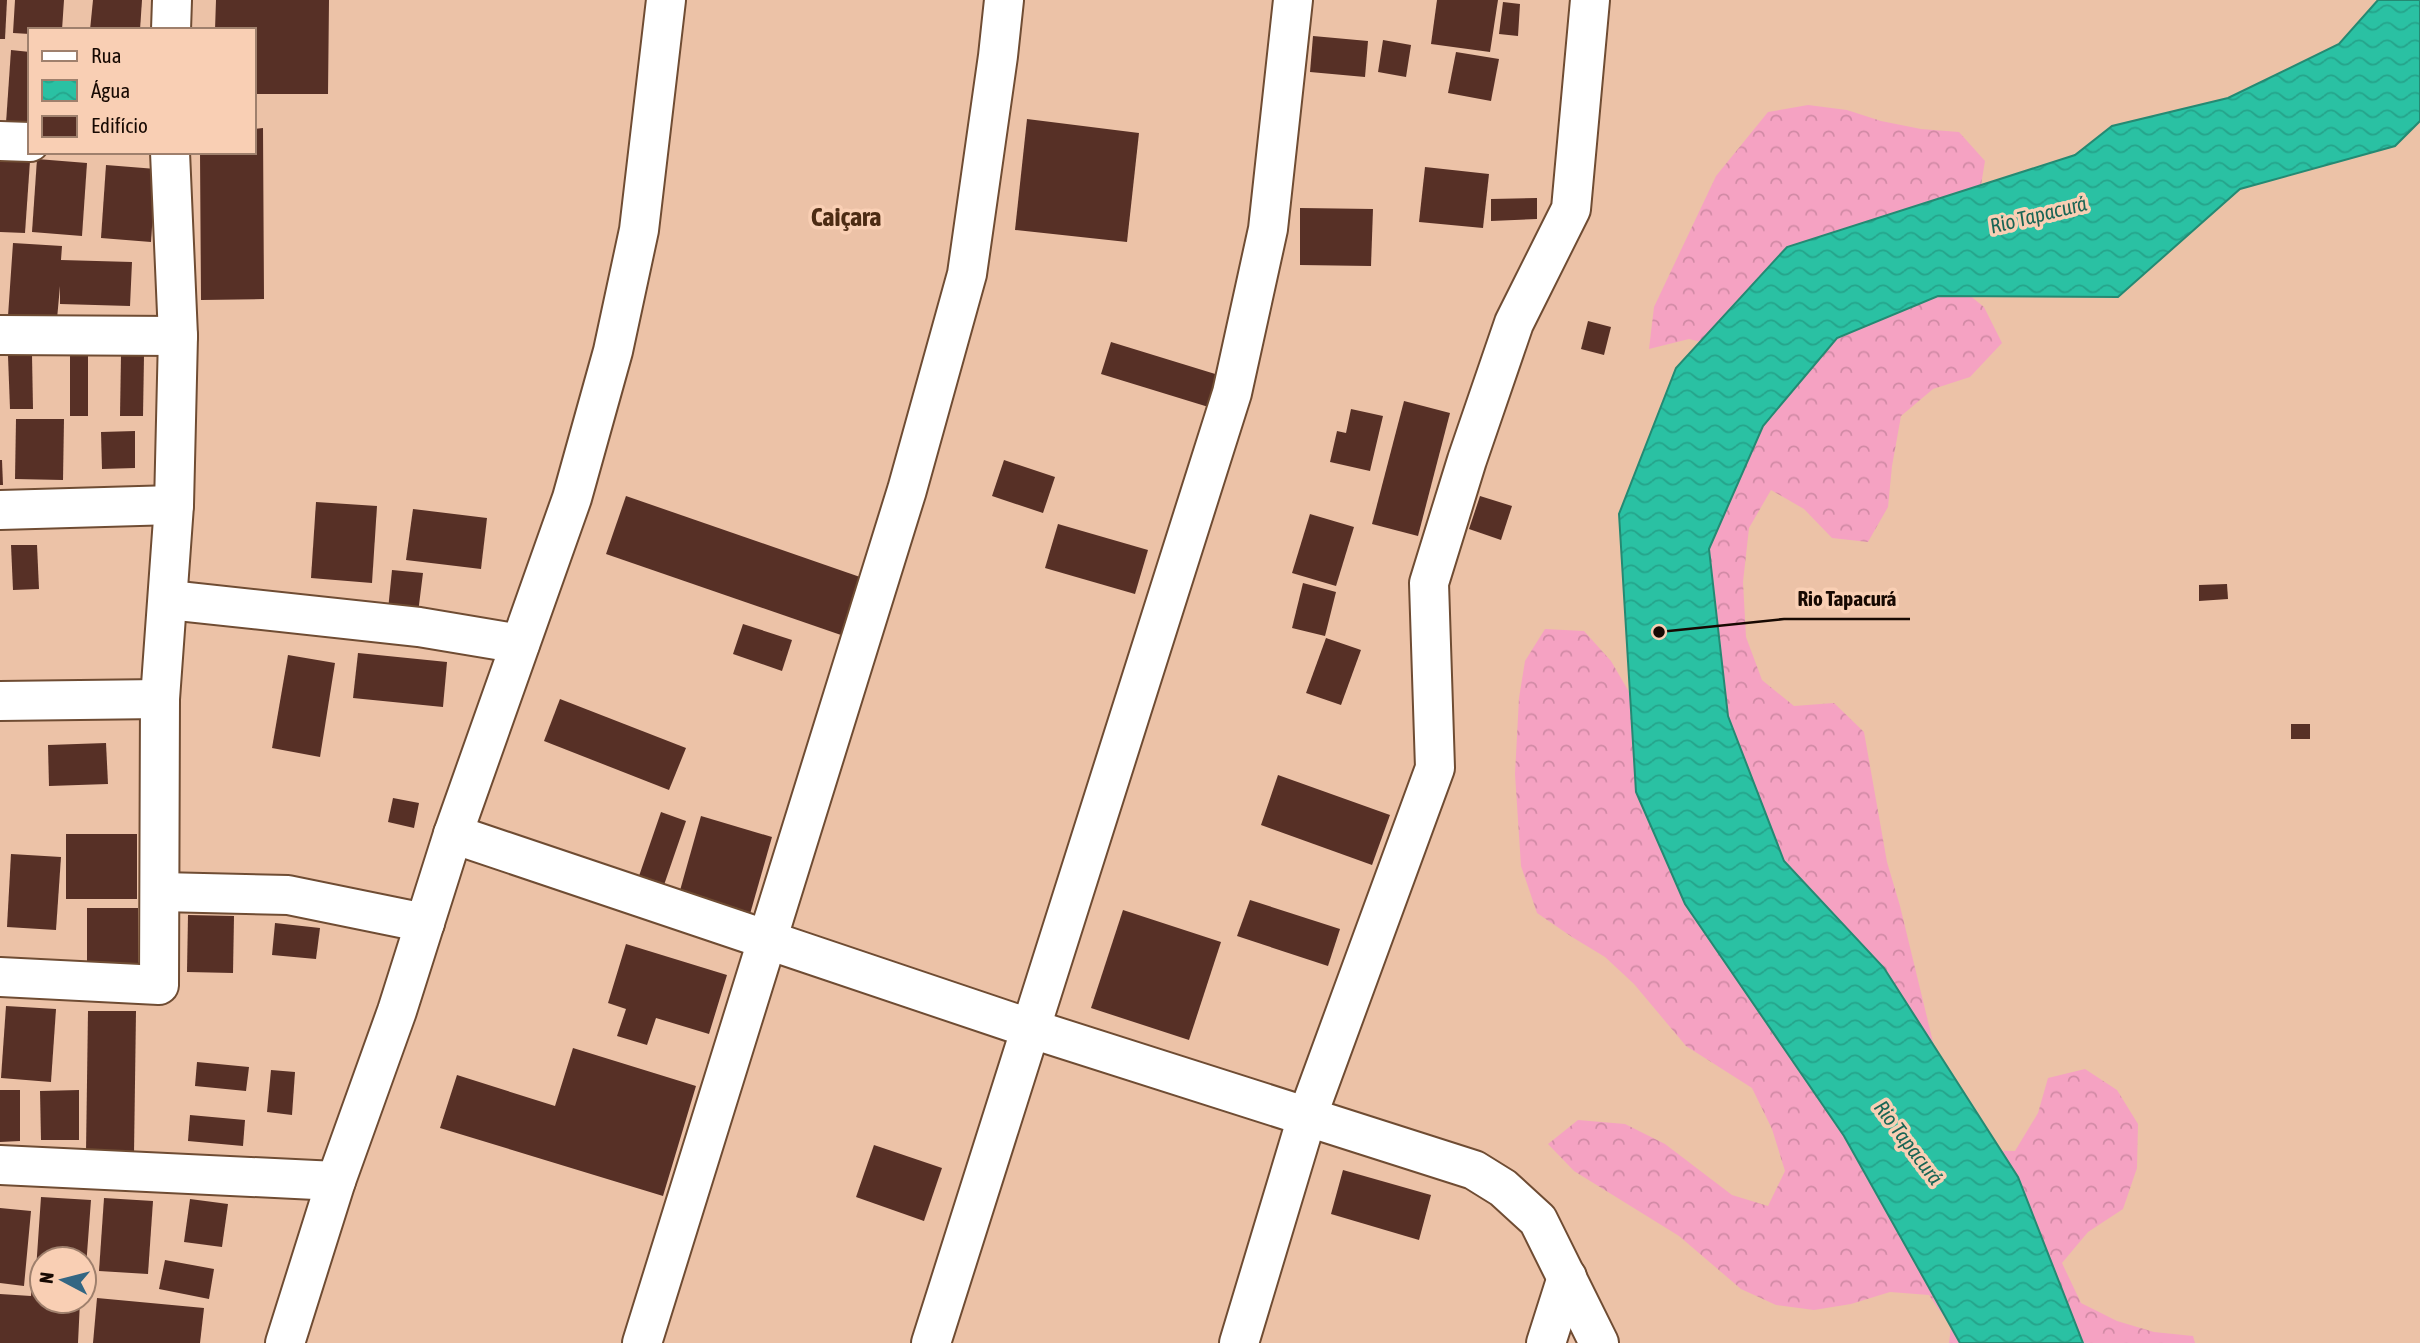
<svg xmlns="http://www.w3.org/2000/svg" width="2420" height="1343" font-family="'Asap Condensed',sans-serif">
  <defs>
    <pattern id="forest-crowns" width="20" height="18" patternUnits="userSpaceOnUse" patternTransform="scale(1.75)"><rect width="20" height="18" fill="#f5a2c2"/><path d="M2 6a3 3 0 1 1 6 0M12 15a3 3 0 1 1 6 0" fill="none" stroke="#d18aa5"/></pattern>
    <pattern id="water-waves" width="16" height="10" patternUnits="userSpaceOnUse" patternTransform="scale(1.75)"><rect width="16" height="10" fill="#2ac1a3"/><path d="M0 5q4-4 8 0t8 0" fill="none" stroke="#25a48b"/></pattern>
  </defs>
  <rect width="100%" height="100%" fill="#ecc2a7"/>
  <path fill="url(#forest-crowns)" d="M1808 105 1847 110 1881 121 1921 129 1959 132 1985 161 1978 203 1953 282 1984 307 2002 343 1970 377 1933 389 1901 416 1892 466 1888 507 1868 542 1832 538 1804 509 1771 490 1749 528 1743 582 1746 637 1762 680 1794 706 1834 703 1864 732 1887 862 1900 906 1941 1075 1977 1150 2015 1151 2038 1113 2048 1078 2085 1069 2117 1090 2138 1124 2137 1168 2123 1209 2088 1232 2062 1263 2081 1303 2117 1321 2154 1332 2193 1336 2195 1343H1949L1951 1327 1929 1295 1890 1292 1851 1304 1814 1310 1776 1305 1741 1289 1679 1236 1574 1171 1548 1144 1578 1120 1625 1124 1665 1144 1732 1195 1768 1206 1785 1171 1772 1129 1752 1088 1686 1046 1634 984 1605 957 1572 937 1537 913 1521 866 1515 774 1519 698 1525 661 1545 629 1584 631 1611 661 1632 697 1693 713 1725 348 1689 339 1649 349 1654 307 1716 176 1768 112Z"/>
  <path fill="url(#water-waves)" stroke="#248a73" stroke-width="2" d="M2378 0H2420V121L2395 146 2240 189 2118 297 1938 296 1837 338 1763 426 1709 549 1728 716 1784 861 1884 968 2018 1177 2083 1343H1960L1844 1136 1685 904 1636 792 1619 514 1676 368 1787 247 2075 155 2112 126 2228 98 2339 44Z"/>
  <g fill="#573026">
    <path d="M0 0H7L5 39H0Z"/>
    <path d="M15 0H64L62 30H30V34L13 33Z"/>
    <path d="M93 0H142L140 30H90Z"/>
    <path d="M216 0H329L328 94H254V30H215Z"/>
    <path d="M1437 0H1498L1490 52 1431 44Z"/>
    <path d="M1503 2 1520 4 1518 36 1499 34Z"/>
    <path d="M1313 36 1368 41 1365 77 1310 72Z"/>
    <path d="M1383 40 1411 45 1406 77 1378 72Z"/>
    <path d="M11 50 30 52V125L6 123Z"/>
    <path d="M1456 52 1499 59 1491 101 1448 93Z"/>
    <path d="M1027 119 1139 133 1127 242 1015 230Z"/>
    <path d="M263 128 264 299 201 300 200 152H254V129Z"/>
    <path d="M0 159 30 161 25 233 0 232Z"/>
    <path d="M37 159 87 163 82 236 32 232Z"/>
    <path d="M106 165 156 169 151 242 101 238Z"/>
    <path d="M1425 167 1489 174 1483 228 1419 222Z"/>
    <path d="M1537 198V219L1491 221V199Z"/>
    <path d="M1300 208 1373 209 1371 266 1300 265Z"/>
    <path d="M13 243 62 246 61 260 132 262 130 306 60 304V286L57 319 8 316Z"/>
    <path d="M1588 321 1611 327 1604 355 1581 349Z"/>
    <path d="M1111 342 1225 377 1215 409 1101 374Z"/>
    <rect x="70" y="353" width="18" height="63"/>
    <path d="M32 355 33 409H10L8 356Z"/>
    <path d="M121 355 144 356 143 416H120Z"/>
    <path d="M1404 401 1450 413 1418 536 1372 524Z"/>
    <path d="M1351 409 1383 416 1370 471 1330 462 1337 431 1346 433Z"/>
    <path d="M16 419H64L63 480 15 479Z"/>
    <path d="M135 431V468L102 469 101 432Z"/>
    <path d="M0 460H2L3 485H0Z"/>
    <path d="M1004 460 1055 477 1043 513 992 496Z"/>
    <path d="M626 496 860 577 841 635 606 554Z"/>
    <path d="M1480 496 1512 506 1501 540 1469 529Z"/>
    <path d="M316 502 377 506 372 583 311 578Z"/>
    <path d="M413 509 487 518 481 569 406 560Z"/>
    <path d="M1310 514 1354 527 1336 586 1292 573Z"/>
    <path d="M1058 524 1148 550 1135 594 1045 568Z"/>
    <path d="M11 545H37L39 589 13 590Z"/>
    <path d="M392 570 423 573 418 613 388 610Z"/>
    <path d="M1303 583 1336 592 1325 636 1292 628Z"/>
    <path d="M2227 584 2228 599 2199 601V585Z"/>
    <path d="M743 624 792 640 782 671 733 654Z"/>
    <path d="M1326 638 1361 650 1341 705 1306 693Z"/>
    <path d="M358 653 447 662 443 707 353 698Z"/>
    <path d="M288 655 335 663 320 757 272 748Z"/>
    <path d="M560 699 686 748 669 790 544 741Z"/>
    <rect x="2291" y="724" width="19" height="15"/>
    <path d="M106 743 108 784 49 786 48 745Z"/>
    <path d="M1278 775 1390 815 1372 865 1261 825Z"/>
    <path d="M393 798 419 803 414 828 388 822Z"/>
    <path d="M661 812 686 821 664 885 639 876Z"/>
    <path d="M701 816 772 837 750 914 679 894Z"/>
    <rect x="66" y="834" width="71" height="65"/>
    <path d="M11 854 61 857 56 930 7 927Z"/>
    <path d="M1250 900 1340 929 1328 966 1237 936Z"/>
    <rect x="87" y="908" width="51" height="55"/>
    <path d="M1123 910 1221 942 1189 1040 1091 1008Z"/>
    <path d="M188 915 234 916 233 973 187 972Z"/>
    <path d="M275 923 320 928 316 959 272 955Z"/>
    <path d="M626 944 727 975 709 1034 656 1018 647 1045 617 1036 626 1009 608 1003Z"/>
    <path d="M6 1006 56 1009 51 1082 1 1078Z"/>
    <path d="M88 1011H136L134 1154 86 1153Z"/>
    <path d="M573 1048 696 1086 663 1196 440 1128 457 1075 555 1106Z"/>
    <path d="M197 1062 249 1067 246 1091 195 1086Z"/>
    <path d="M271 1070 295 1072 292 1115 267 1112Z"/>
    <path d="M0 1090H20V1141L0 1142Z"/>
    <path d="M79 1090V1140H41L40 1091Z"/>
    <path d="M190 1115 245 1120 243 1146 188 1141Z"/>
    <path d="M874 1145 942 1168 924 1221 856 1197Z"/>
    <path d="M1343 1170 1431 1195 1419 1240 1331 1214Z"/>
    <path d="M41 1197 91 1200 86 1267H84V1259H42V1270H36Z"/>
    <path d="M104 1198 153 1201 148 1274 99 1271Z"/>
    <path d="M190 1199 228 1204 222 1247 184 1242Z"/>
    <path d="M0 1208 31 1211 24 1286 0 1283Z"/>
    <path d="M165 1260 214 1269 209 1299 159 1289Z"/>
    <path d="M32 1283 42 1284V1301H80L78 1343H0V1294L31 1296Z"/>
    <path d="M97 1298 204 1308 200 1343H93Z"/>
  </g>
  <g fill="none" stroke-linecap="round" stroke-linejoin="round">
    <g stroke="#6f4c33" stroke-width="42">
      <g id="minor">
        <path d="M171 30 172 0"/>
        <path d="M0 141 30 142"/>
        <path d="M0 335 178 336"/>
        <path d="M0 510 174 505"/>
        <path d="M169 600 419 627 520 644"/>
        <path d="M0 701 160 699"/>
        <path d="M453 834 1029 1028 1474 1170 1503 1188 1538 1220 1599 1343"/>
        <path d="M161 892 288 895 425 923"/>
        <path d="M0 977 159 985 160 699 174 505 178 336 170 152"/>
        <path d="M0 1165 336 1181"/>
        <path d="M642 1343 907 490 967 274 998 56 1004 0"/>
        <path d="M931 1343 1232 393 1268 229 1293 0"/>
        <path d="M1239 1343 1307 1117 1435 768 1429 583 1467 460 1514 323 1571 209 1590 0"/>
        <path d="M1546 1343 1567 1277"/>
      </g>
    </g>
    <g stroke="#6f4c33" stroke-width="42">
      <path id="major" d="M285 1343 336 1181 397 1011 453 834 572 498 613 351 639 230 666 0"/>
    </g>
    <use href="#minor" stroke="#fff" stroke-width="38"/>
    <use href="#major" stroke="#fff" stroke-width="38"/>
  </g>
  <g text-anchor="middle" dominant-baseline="central" stroke-width="7" stroke-linejoin="round" paint-order="stroke">
    <g font-size="21" font-style="italic" fill="#1a6555" stroke="#f9cfb4">
      <text transform="translate(2038 214) rotate(-14)">Rio Tapacurá</text>
      <text transform="translate(1909 1142) rotate(53)">Rio Tapacurá</text>
    </g>
    <g font-size="26" font-weight="bold" fill="#4c2b13" stroke="#f9cfb4">
      <text x="846" y="217">Caiçara</text>
    </g>
  </g>
  <path fill="none" stroke="#170902" stroke-width="2.5" d="M1659 632L1784 619H1910"/>
  <circle fill="#170902" stroke="#f9cfb4" stroke-width="2.5" cx="1659" cy="632" r="7"/>
  <g font-size="21" text-anchor="middle" font-weight="bold" fill="#170902" stroke="#f9cfb4" stroke-width="7" stroke-linejoin="round" paint-order="stroke">
    <text x="1847" y="606">Rio Tapacurá</text>
  </g>
  <rect x="28" y="28" width="228" height="126" fill="#f9cfb4" stroke="#9f806d" stroke-width="2"/>
  <rect x="42" y="51" width="35" height="10" fill="#ffffff" stroke="#9f806d" stroke-width="2"/>
  <text x="91" y="63" font-size="21" fill="#170902">Rua</text>
  <rect x="42" y="80" width="35" height="21" fill="url(#water-waves)" stroke="#9f806d" stroke-width="2"/>
  <text x="91" y="98" font-size="21" fill="#170902">Água</text>
  <rect x="42" y="116" width="35" height="21" fill="#573026" stroke="#9f806d" stroke-width="2"/>
  <text x="91" y="133" font-size="21" fill="#170902">Edifício</text>
  <g transform="translate(63 1280) rotate(277)"><circle r="33" fill="#f9cfb4" stroke="#9f806d" stroke-width="2"/>
  <path d="M0-5L12 26L0 18L-12 26Z" fill="#336683"/>
  <text y="-10" font-size="19" font-weight="bold" text-anchor="middle" fill="#170902">N</text>
  </g>
</svg>
